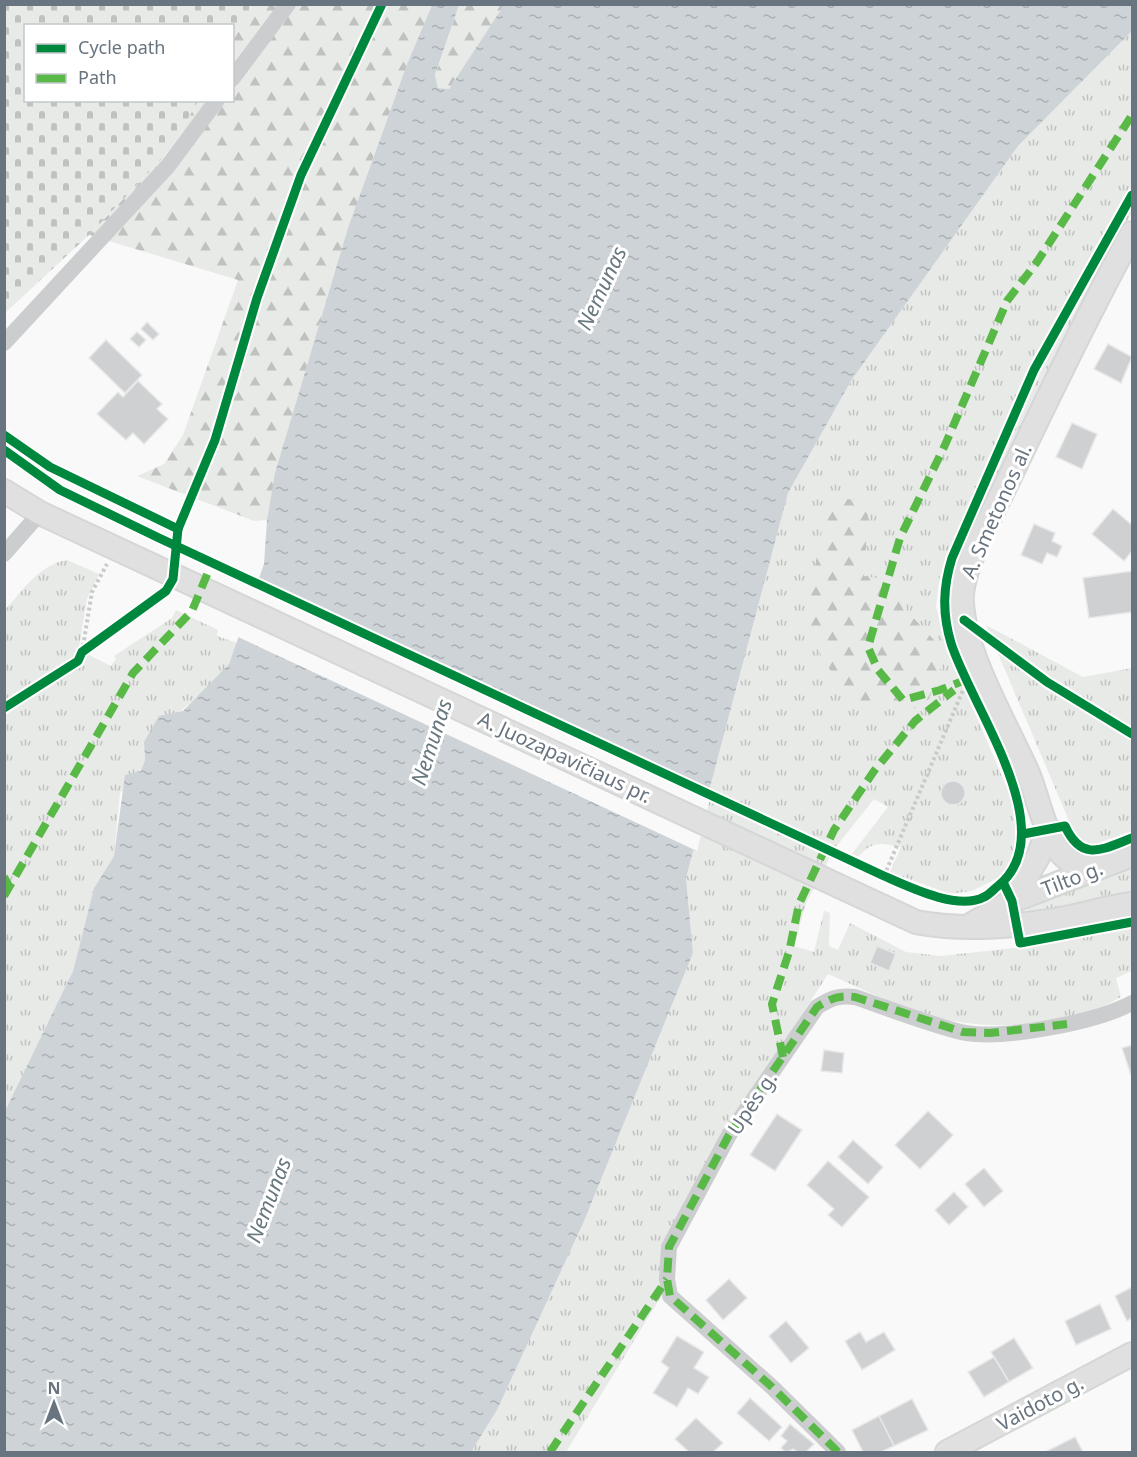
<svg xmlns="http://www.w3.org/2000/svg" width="1137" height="1457" font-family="'Noto Sans',sans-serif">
  <defs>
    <pattern id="grass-tufts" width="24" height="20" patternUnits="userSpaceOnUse" patternTransform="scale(1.5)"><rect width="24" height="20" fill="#e8eae7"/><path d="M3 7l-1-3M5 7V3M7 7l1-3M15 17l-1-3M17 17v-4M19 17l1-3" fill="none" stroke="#c0c2c0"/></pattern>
    <pattern id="forest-firs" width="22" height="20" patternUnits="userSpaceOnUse" patternTransform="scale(1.5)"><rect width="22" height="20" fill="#e8eae7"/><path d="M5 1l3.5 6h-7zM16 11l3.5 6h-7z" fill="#c0c2c0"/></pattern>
    <pattern id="cemetery-stones" width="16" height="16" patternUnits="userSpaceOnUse" patternTransform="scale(1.5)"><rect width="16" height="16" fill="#e8eae7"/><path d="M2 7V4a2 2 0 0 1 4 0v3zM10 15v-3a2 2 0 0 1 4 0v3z" fill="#c0c2c0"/></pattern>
    <pattern id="water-ripples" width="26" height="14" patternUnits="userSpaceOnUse" patternTransform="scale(1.5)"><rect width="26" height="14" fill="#ced3d7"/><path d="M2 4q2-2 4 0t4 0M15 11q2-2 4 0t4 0" fill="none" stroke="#abb0b4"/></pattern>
  </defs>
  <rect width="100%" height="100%" fill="#f9f9f9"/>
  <g fill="url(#grass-tufts)">
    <path d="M1132 31V213L1043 380 951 575H940L936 607 948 650 1013 802 1018 834 1013 856 1002 876 972 891 950 894 890 872 901 847C878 843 874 840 857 858L851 855 888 807 874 799 835 848 806 903 794 946 814 952 824 911 830 913 829 946 838 950 850 923 906 952 941 956 1049 944 1132 928V971L1116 978 1121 997C1072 1026 998 1031 943 1019 903 1010 865 990 828 974L730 1126 666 1241 662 1295 566 1452H471L497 1410 585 1219 693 953 686 878 788 493 851 381 1018 146Z"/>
    <path d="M67 560 99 574 87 599 78 653 61 667 5 703V610C22 591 40 564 67 560Z"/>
    <path d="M176 610 218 630 217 636 237 643 229 664 209 687 144 742 145 760 141 772 120 793 114 856 94 888 73 971 5 1111V714L80 665 87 654 111 666 116 659 114 656 172 618Z"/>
    <path d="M986 625 1083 677 1132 668V831L1095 844H1083L1075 835Z"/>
    <path d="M1132 867V892L1028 913 1027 906Z"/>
  </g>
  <g fill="url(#forest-firs)">
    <path d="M253 5H432C386 115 347 228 314 344 296 402 278 460 267 520L254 521 137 476 164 464 183 435 238 280 89 235 170 150 198 101 232 100 233 40Z"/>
    <path d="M459 5H504L449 89 438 88 435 76Z"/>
    <path d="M840 498 869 502 864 576 900 582 907 611 934 640 944 659 929 699 913 709 856 704 821 658 806 615 824 518Z"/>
  </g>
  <path fill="url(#cemetery-stones)" d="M5 4 253 5 233 40 232 26H26V100L198 101 170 150 89 235 5 313Z"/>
  <path fill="url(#water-ripples)" d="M432 5H459L435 75 438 88 449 89 504 5H1132V31L1018 146 851 381 788 493 686 878 693 953 585 1219 497 1410 471 1452H5V1111L73 971 94 888 114 856 125 775 141 771 145 760 144 742 159 716 183 711 229 664 264 564 267 520 275 473 348 228 406 67Z"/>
  <path fill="#f9f9f9" d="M256 577 712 790 697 851 236 636Z"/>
  <g fill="#ced0d1" stroke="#e8e8e8" stroke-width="1.5">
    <path d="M147 322 159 334 153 340 141 329Z"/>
    <path d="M137 332 146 340 139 347 130 339Z"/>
    <path d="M106 340 142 375 125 393 89 358Z"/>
    <path d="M1108 344 1132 357 1121 383 1094 369Z"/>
    <path d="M138 381 162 404 157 409 168 419 144 444 133 433 126 440 97 414 118 392 123 397Z"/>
    <path d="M1072 423 1097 434 1082 469 1056 457Z"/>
    <path d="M1113 509 1132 525V551L1124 561 1092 534Z"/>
    <path d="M1034 524 1055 533 1052 541 1062 546 1057 557 1047 553 1042 564 1021 555Z"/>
    <path d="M1132 571V612L1089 618 1083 578Z"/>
    <circle cx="953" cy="793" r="12"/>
    <path d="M877 946 896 954 889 971 870 963Z"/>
    <path d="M1132 1045V1075H1131L1122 1048Z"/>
    <path d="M824 1050 844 1053 842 1073 821 1071Z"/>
    <path d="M928 1111 953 1135 920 1169 895 1145Z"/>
    <path d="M777 1114 802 1130 775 1171 750 1155Z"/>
    <path d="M853 1140 883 1167 868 1184 838 1157Z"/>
    <path d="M828 1161 869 1197 842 1227 828 1215 834 1209 807 1185Z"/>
    <path d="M984 1168 1003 1191 984 1207 965 1184Z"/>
    <path d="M954 1192 968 1207 949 1225 935 1210Z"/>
    <path d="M729 1279 747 1298 723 1320 706 1300Z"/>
    <path d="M1132 1287V1318L1127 1321 1115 1296Z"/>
    <path d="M1100 1304 1111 1329 1076 1345 1065 1321Z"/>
    <path d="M786 1321 809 1348 791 1363 769 1336Z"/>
    <path d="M860 1332 866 1342 884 1332 895 1350 862 1370 845 1341Z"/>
    <path d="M677 1336 704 1352 694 1368 709 1377 698 1394 688 1388 677 1407 653 1393 669 1368 661 1362Z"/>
    <path d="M1014 1338 1033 1368 1009 1382 991 1352Z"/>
    <path d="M994 1357 1009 1382 984 1397 968 1372Z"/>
    <path d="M750 1398 782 1427 769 1441 737 1413Z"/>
    <path d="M912 1399 928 1430 894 1446 879 1416Z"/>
    <path d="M879 1416 894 1446 881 1452H863L852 1430Z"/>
    <path d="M696 1418 723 1443 713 1452H689L675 1439Z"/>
    <path d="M790 1424 814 1444 806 1452H798L793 1449 786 1452 781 1448 787 1441 781 1436Z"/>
    <path d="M1075 1437 1083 1452H1048L1047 1451Z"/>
  </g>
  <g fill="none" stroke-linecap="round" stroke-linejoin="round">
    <g stroke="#d5d6d6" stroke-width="26">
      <g id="secondary">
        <path d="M4 491 40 513 916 922C961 931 1010 927 1055 920 1081 916 1106 907 1132 904"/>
        <path d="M1094 868C1088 867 1078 866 1072 862 1046 849 1039 797 1027 771 1005 722 965 655 962 603 959 571 994 511 1008 481 1048 397 1088 314 1132 233"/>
        <path d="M1012 901 1038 857 1047 832"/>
        <path d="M972 924 1012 901 1132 855"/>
        <path d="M947 1452 1132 1354"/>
      </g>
    </g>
    <g stroke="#c9cacb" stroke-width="4" stroke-dasharray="3 3" stroke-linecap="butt">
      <path d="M82 652 92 592 107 564"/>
      <path d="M884 876 964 688"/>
    </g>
    <g stroke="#cccdce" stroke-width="16">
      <path d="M232 79 288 4"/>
      <path d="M4 343 168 166 217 100"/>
      <path d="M4 554 40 513"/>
      <path d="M838 1452 772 1387 670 1296 667 1279 669 1247 729 1135 817 1007C831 998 839 995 855 997 890 1009 925 1023 961 1032 1001 1041 1096 1022 1132 1003"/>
    </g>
    <use href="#secondary" stroke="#e0e0e1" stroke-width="22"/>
    <g stroke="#58b947" stroke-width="8" stroke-dasharray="15 8" stroke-linecap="butt">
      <path d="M968 679 940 690 903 700 878 670 868 647 900 538 945 445 1007 301 1037 262 1132 115"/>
      <path d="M4 877 10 888"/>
      <path d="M4 896 133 673 192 611 211 565"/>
      <path d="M783 1057 772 1004 789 952 799 904 834 830 874 771 915 721 954 690"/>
      <path d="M550 1452 667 1279"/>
      <path d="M838 1452 772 1387 670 1296 667 1279 669 1247 729 1135 817 1007C831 998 839 995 855 997L963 1032 990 1033 1067 1024"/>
    </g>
    <g stroke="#fff" stroke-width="13">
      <g id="cycleway">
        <path d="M4 435 50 467 178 529 173 579 166 591 82 652 78 661 4 708"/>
        <path d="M4 450 60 490 159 538 884 876C909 887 958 911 984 897 989 895 994 889 998 886 1065 832 970 705 951 643 942 613 943 587 952 558L1034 370 1132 195"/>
        <path d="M178 529 215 440 257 298 301 175 382 4"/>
        <path d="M964 620 1047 682 1132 734"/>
        <path d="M1023 834 1065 826C1082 863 1103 849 1132 838"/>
        <path d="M1003 882 1012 901 1020 943 1132 922"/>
      </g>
    </g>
    <use href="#cycleway" stroke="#00873e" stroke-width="9"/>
  </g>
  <g text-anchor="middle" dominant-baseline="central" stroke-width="6" stroke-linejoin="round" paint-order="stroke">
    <g font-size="20" fill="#68747f" stroke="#fff">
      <text transform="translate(996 511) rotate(-66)">A. Smetonos al.</text>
      <text transform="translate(565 757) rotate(25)">A. Juozapavičiaus pr.</text>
      <text transform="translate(1072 878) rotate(-21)">Tilto g.</text>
      <text transform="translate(752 1103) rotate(-56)">Upės g.</text>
      <text transform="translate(1040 1403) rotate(-28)">Vaidoto g.</text>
    </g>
    <g font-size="21" font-style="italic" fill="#68787f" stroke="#fff">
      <text transform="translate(601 288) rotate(-65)">Nemunas</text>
      <text transform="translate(431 742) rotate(-72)">Nemunas</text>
      <text transform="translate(268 1200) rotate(-69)">Nemunas</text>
    </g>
  </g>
  <rect width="1137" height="1457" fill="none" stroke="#68747f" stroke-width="12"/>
  <rect x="24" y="24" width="210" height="78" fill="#ffffff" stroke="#c3c7cc" stroke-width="1.5"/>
  <rect x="36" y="44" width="30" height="9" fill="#00873e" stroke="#c3c7cc" stroke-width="1.5"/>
  <text x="78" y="54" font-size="18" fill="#68747f">Cycle path</text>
  <rect x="36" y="74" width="30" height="9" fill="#58b947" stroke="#c3c7cc" stroke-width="1.5"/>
  <text x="78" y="84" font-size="18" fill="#68747f">Path</text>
  <g transform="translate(54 1403)" stroke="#ffffff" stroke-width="4.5" paint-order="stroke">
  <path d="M0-4.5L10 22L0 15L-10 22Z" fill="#68747f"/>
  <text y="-9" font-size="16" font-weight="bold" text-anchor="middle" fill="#68747f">N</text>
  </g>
</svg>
